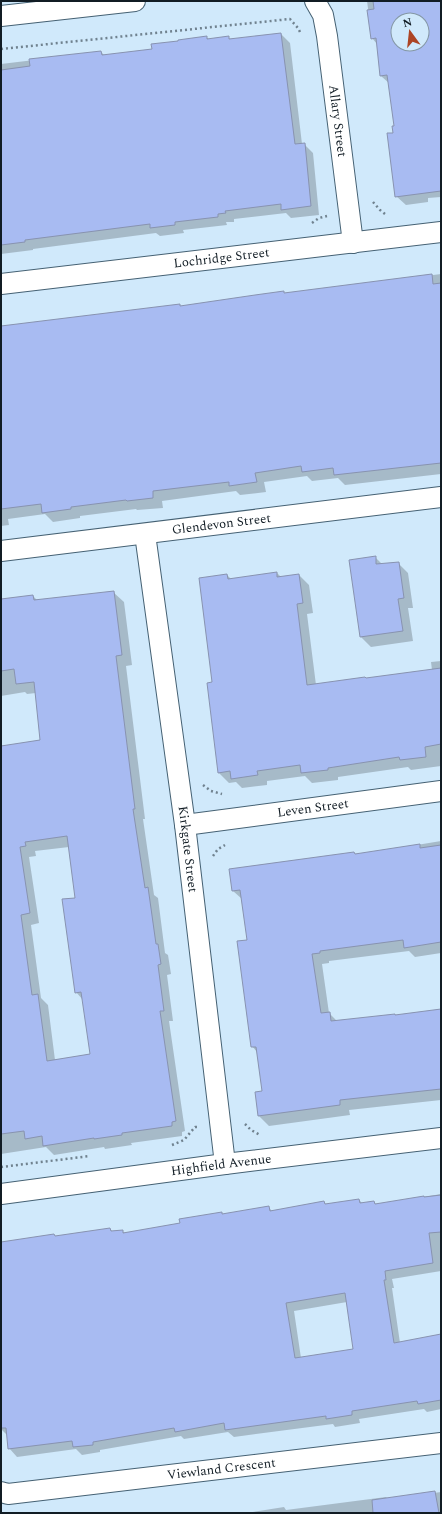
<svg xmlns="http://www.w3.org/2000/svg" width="442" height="1514" font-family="Spectral,serif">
  <rect width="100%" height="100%" fill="#d0e9fb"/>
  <g fill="#0003" fill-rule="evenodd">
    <path d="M367 1H441V197L428 198V202L406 205 396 196 395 127 390 84 381 76 377 44 372 38ZM398 20H422V44H398Z"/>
    <path d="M281 34 290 43 302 144H304L313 153 319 215 291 218 286 213 234 219V222H226L227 225 183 230 184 233 160 236 156 233 33 249V250L1 254V64L101 52 105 56 153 50 206 37 210 40 228 37 231 40Z"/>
    <path d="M441 274V474L345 485 338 478 312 481 307 476 264 482 266 492 240 495 236 491 162 501 163 508 137 510 136 509 80 516V518L53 522 45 514 8 519 9 525 1 526V328L180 305 181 307 283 292 285 294Z"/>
    <path d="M375 557 382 564 398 563 408 573 413 608H408L413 641 371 647 361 637Z"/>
    <path d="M277 573 281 577 299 575 309 585 313 613 307 614 316 685 432 670 431 662 441 661V766L411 770 408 767 338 777V780L312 783 305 776 267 781V785L242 788 236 782 229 783 219 773 208 683H213L227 575 231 579Z"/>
    <path d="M113 592 124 602 132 665 126 666 145 819H143L154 895 158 898 165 953 168 955 171 974 167 975 173 1021H169L185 1131 182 1132V1136L131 1143 132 1145 105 1149 104 1147 54 1155 46 1147 1 1154V747L41 740 36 693 27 694 25 692 1 696V600L33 596 38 601ZM69 847 76 898V992L83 1000 91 1054 55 1060 48 1005 41 998 31 925 39 923 29 857 36 856 35 851Z"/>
    <path d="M441 841V953L415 957 409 951 329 961V963L322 964 329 1013 337 1021 395 1016 441 1010V1100L349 1110 350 1115 269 1126 259 1116 263 1092 257 1052 252 1046 248 941 242 899 233 891 354 853 356 855Z"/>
    <path d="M441 1194V1271L392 1279 394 1288H392L400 1343 441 1335V1409L427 1412 424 1409 359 1419 360 1423 335 1427 333 1424 234 1437 228 1432 184 1439 181 1436 100 1450V1452L82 1455 76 1449 17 1457 9 1448 8 1436 1 1429V1243L54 1235 56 1237 110 1229 113 1232 122 1231 125 1233 181 1224 222 1213 223 1215 268 1207 273 1212 324 1202 326 1205 359 1200 363 1204 374 1202 376 1205ZM347 1302 355 1350 301 1358 294 1311Z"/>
    <path d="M441 1492V1513H246L284 1507 286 1510 386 1497 388 1499Z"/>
  </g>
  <g fill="#a8bbf2" stroke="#8893b0" fill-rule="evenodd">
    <path d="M373 1H441V191L395 197 387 133H393L392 126H394L387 75 380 76 376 38 371 39 367 10 374 9ZM398 20H422V44H398Z"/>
    <path d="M281 33 295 144 305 143 311 206 281 210V204L225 211 226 213 218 214V217L175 222V225L150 228V224L25 240V242L1 245V70L30 66 29 59 101 51 102 55 152 49 151 44 178 41V40L207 36V39L229 36V39Z"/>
    <path d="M432 274 433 284 441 283V463L334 475 333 468 302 472 301 466 255 473 257 482 229 486V482L153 491V498L127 501 126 500 71 507V509L42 513 41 504 1 509V326L180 304V306L255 295 284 291V293Z"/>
    <path d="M376 556V564L399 562 404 598 398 599 403 631 360 637 349 560Z"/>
    <path d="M277 572V577L299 574 303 603 297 604 307 685 365 677 366 678 441 668V744L425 747 426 757 400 760 399 757 328 768V770L301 773 300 765 257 771 258 775 231 779 230 771 218 773 207 683 212 682 199 578 227 574 228 579Z"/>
    <path d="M114 591 122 655 116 656 135 809H133L145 888 148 887 156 944H158L161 964 158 965 164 1011H160L176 1121 172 1122V1126L122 1133V1135L94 1139V1138L43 1146 42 1136 25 1139 24 1131 1 1134V746L40 740 34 682 16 684 14 669 1 671V599L33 595 34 600ZM67 836 75 898 62 899 75 993 81 992 90 1054 47 1061 38 994 32 995 21 915 30 913 20 847 26 846 25 842Z"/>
    <path d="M420 844V848L441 845V942L404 948 403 940 320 951V953L312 954 321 1013 330 1012 331 1021 395 1014V1015L441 1009V1089L340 1100V1105L258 1116 255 1092 262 1091 256 1047H251L237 941 247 940 240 890 232 891 229 869 354 852 355 854Z"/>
    <path d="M441 1195V1232L429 1233 433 1263 385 1271 386 1280H384L394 1343 441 1334V1400L418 1404 417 1401 352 1411V1415L326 1419V1416L225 1430 224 1423 175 1432 174 1428 93 1442V1445L73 1447 72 1441 8 1449 6 1428H1V1242L54 1234 55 1236 110 1228 111 1231 123 1230V1233L180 1223 179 1219 222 1212V1214L269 1206 270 1211 324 1201 325 1204 359 1199 360 1203 374 1201 375 1204 424 1196V1197ZM345 1293 353 1349 295 1358 286 1303Z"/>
    <path d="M435 1491 439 1513H373L372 1500Z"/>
  </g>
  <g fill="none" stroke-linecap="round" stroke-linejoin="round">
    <g stroke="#456173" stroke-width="22">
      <g id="minor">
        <path id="s1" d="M315 1 323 15 327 36 353 243"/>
        <path d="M1 16 135 1"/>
        <path id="s2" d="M1 284 441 232"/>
        <path id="s3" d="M145 534 185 825 225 1164"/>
        <path id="s4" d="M1 551 441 497"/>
        <path id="s5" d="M185 825 441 791"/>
        <path id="s6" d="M1 1194 225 1164 441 1138"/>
        <path id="s7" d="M1 1492 8 1494 441 1443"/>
      </g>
    </g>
    <g stroke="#70828f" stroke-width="2.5" stroke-dasharray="2 3" stroke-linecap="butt">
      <path d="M1 49 290 19 298 28 300 32"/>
      <path d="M373 202 380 210 385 214"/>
      <path d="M312 223 319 218 327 216"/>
      <path d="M203 785 211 791 222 794"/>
      <path d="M213 856 218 849 225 845"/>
      <path d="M245 1124 251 1130 260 1135"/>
      <path d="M172 1145 184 1140 195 1127H197"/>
      <path d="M1 1167 90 1156"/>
    </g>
    <use href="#minor" stroke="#fff" stroke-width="20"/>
  </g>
  <g text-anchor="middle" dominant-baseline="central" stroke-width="3.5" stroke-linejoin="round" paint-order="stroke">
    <g font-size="13" fill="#111c24" stroke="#d0e9fb">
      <text stroke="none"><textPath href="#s1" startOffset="123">Allary Street</textPath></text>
      <text stroke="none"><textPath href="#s2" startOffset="222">Lochridge Street</textPath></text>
      <text stroke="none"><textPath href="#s4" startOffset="222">Glendevon Street</textPath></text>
      <text stroke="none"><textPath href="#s5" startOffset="129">Leven Street</textPath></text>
      <text stroke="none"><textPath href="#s3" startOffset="318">Kirkgate Street</textPath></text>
      <text stroke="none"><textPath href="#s6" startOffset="222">Highfield Avenue</textPath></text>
      <text stroke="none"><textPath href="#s7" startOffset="222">Viewland Crescent</textPath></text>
    </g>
  </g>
  <rect width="442" height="1514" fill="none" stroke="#111c24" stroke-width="4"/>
  <g transform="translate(410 32) rotate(345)"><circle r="19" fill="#d0e9fb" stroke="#8497a5"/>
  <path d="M0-3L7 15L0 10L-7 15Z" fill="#ac4424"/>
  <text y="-6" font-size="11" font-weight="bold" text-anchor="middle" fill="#111c24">N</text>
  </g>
</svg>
